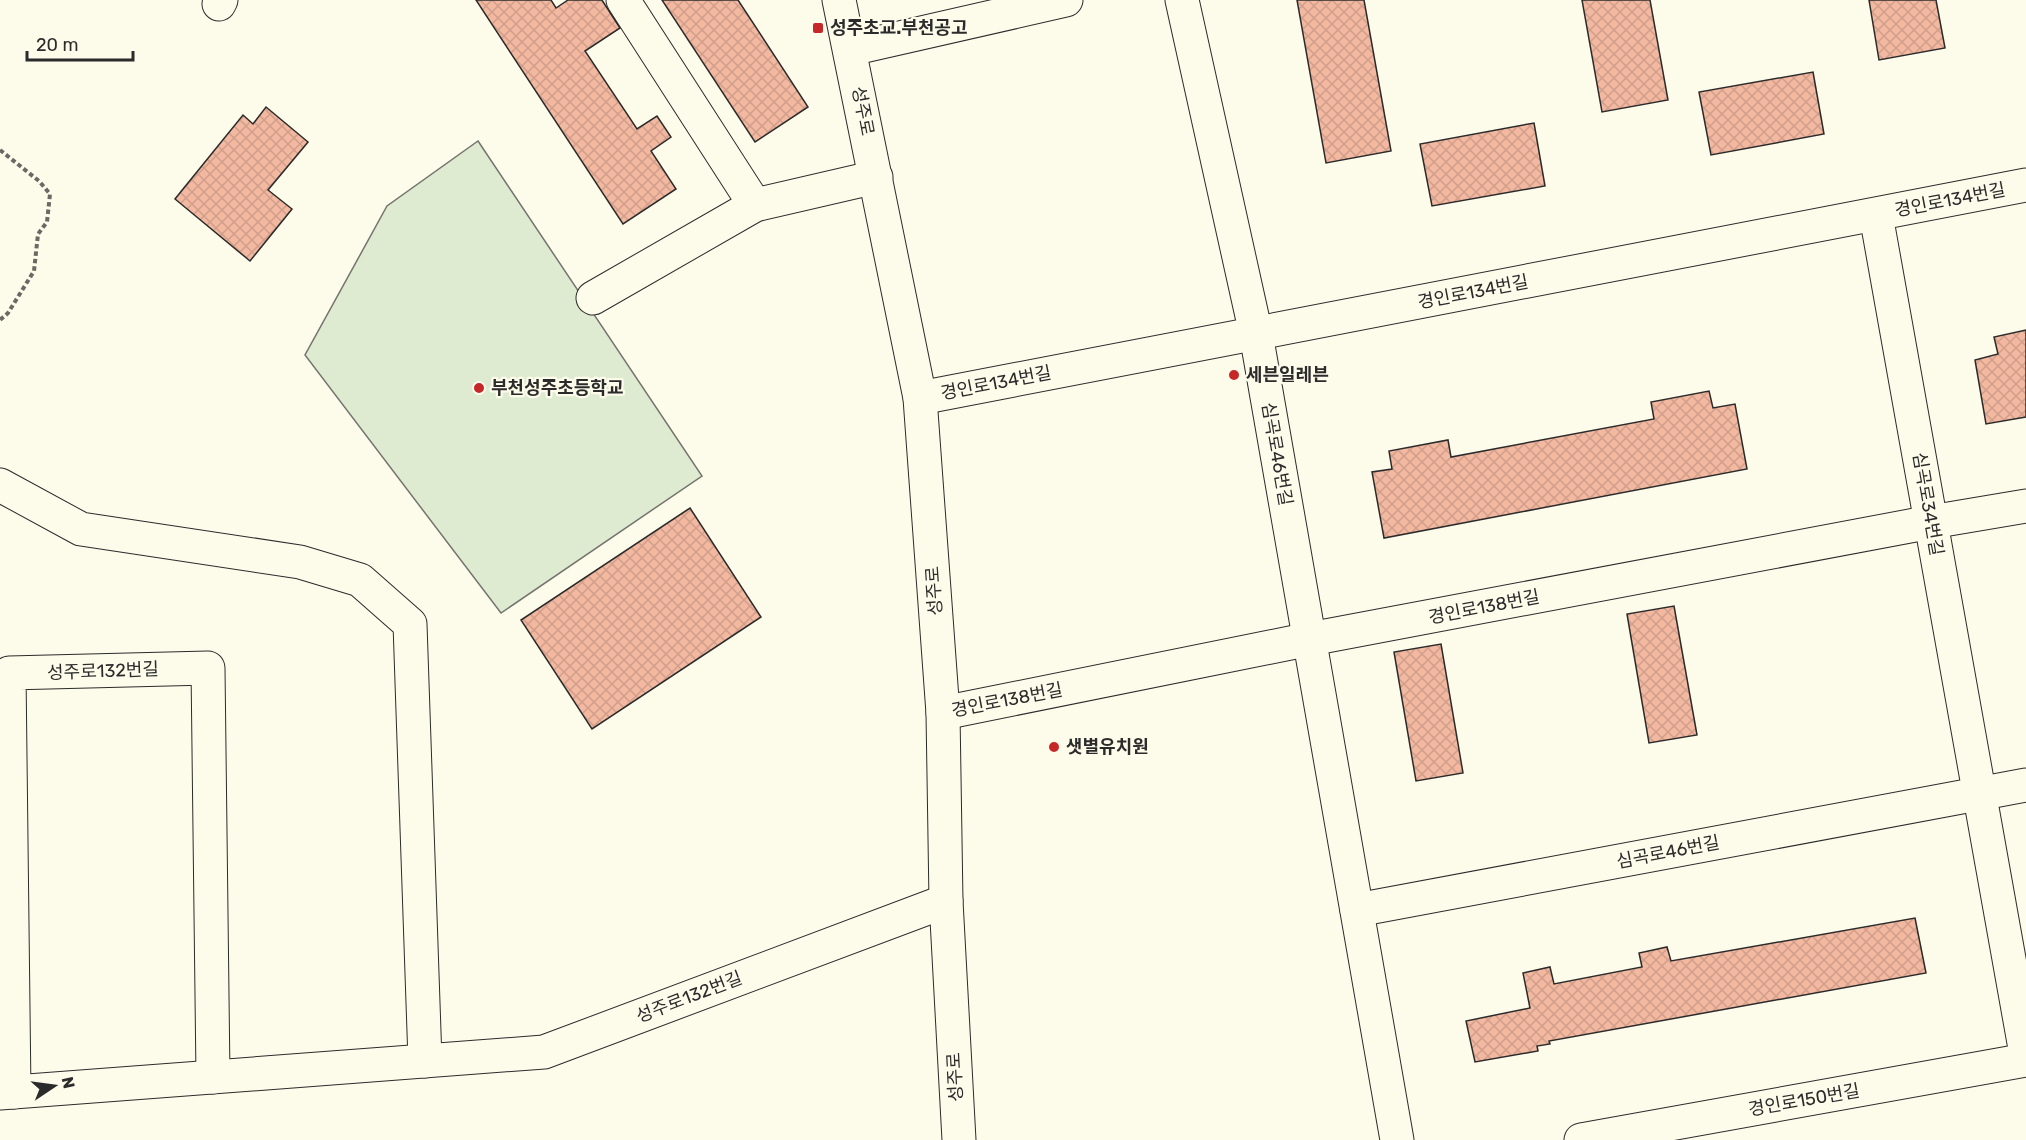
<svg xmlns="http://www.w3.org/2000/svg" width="2026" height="1140" font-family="Rubik,'Noto Sans KR',sans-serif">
  <defs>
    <pattern id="building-cross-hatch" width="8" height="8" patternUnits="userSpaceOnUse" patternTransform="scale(1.5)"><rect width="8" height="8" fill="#f2b8a0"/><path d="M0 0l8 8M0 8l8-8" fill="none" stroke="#d09e8a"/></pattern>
  </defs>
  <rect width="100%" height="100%" fill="#fdfbea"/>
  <path fill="#deebd1" stroke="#74746e" stroke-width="1.5" d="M478 141 702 476 501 613 305 355 387 206Z"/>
  <g fill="url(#building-cross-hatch)" stroke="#2b2b2b" stroke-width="1.5">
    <path d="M476 0H551L556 8 568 0H602L620 28 585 51 637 129 657 116 671 137 651 151 676 189 623 224Z"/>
    <path d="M662 0H738L808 107 755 142Z"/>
    <path d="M1297 0H1364L1391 151 1326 163Z"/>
    <path d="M1582 0H1650L1668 100 1602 112Z"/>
    <path d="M1869 0H1936L1945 48 1879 60Z"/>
    <path d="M1813 72 1824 134 1711 155 1699 92Z"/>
    <path d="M266 107 308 142 268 190 292 209 250 261 175 199 243 115 253 124Z"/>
    <path d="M1534 123 1545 186 1432 206 1420 144Z"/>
    <path d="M2026 330V417L1986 424 1975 360 1998 354 1994 337Z"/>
    <path d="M1709 391 1713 408 1735 404 1747 469 1384 538 1372 472 1392 469 1389 451 1448 440 1451 457 1654 419 1651 402Z"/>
    <path d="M690 508 761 617 592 729 521 620Z"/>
    <path d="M1674 606 1697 735 1649 743 1627 614Z"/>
    <path d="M1441 644 1463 773 1416 781 1394 652Z"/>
    <path d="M1915 918 1926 973 1549 1041 1550 1044 1537 1046 1538 1051 1475 1062 1466 1021 1530 1008 1523 973 1550 967 1554 984 1642 967 1639 953 1667 947 1671 961Z"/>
  </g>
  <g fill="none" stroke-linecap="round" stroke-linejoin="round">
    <g stroke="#2b2b2b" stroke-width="35">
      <g id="minor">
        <path d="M623 0 755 205"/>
        <path d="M839 0 920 398 943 713 946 901 959 1140"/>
        <path d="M1182 0 1256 334 1397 1140"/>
        <path d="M219 4 221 0"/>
        <path d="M851 49 1066 0"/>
        <path d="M1876 215 2026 1054"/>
        <path d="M593 298 755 205 876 177"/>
        <path d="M920 398 2026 185"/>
        <path d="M0 485 81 529 300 562 360 580 410 624 425 1061"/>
        <path d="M943 713 1310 639 1931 522 2026 506"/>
        <path d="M1357 910 2026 785"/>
        <path d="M14 1092 9 673 208 668 213 1077"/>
        <path d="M0 1093 544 1052 946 901"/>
        <path d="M1581 1140 2026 1060"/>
      </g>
    </g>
    <path stroke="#6a6964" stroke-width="4" stroke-dasharray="4.5 3" stroke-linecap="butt" d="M0 150 39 181 50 194 47 222 38 234 34 271 8 313 0 320"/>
    <use href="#minor" stroke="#fdfbea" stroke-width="33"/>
  </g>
  <g fill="#c62828" stroke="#fdfbea" stroke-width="2">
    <rect x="812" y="22" width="12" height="12" rx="3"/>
    <circle cx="1234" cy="375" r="6"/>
    <circle cx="479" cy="388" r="6"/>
    <circle cx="1054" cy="747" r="6"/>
  </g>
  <g text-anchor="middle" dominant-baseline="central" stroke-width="4.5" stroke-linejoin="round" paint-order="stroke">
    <g font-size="18" font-weight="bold" fill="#2b2b2b" stroke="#fdfbea" text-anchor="start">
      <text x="830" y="28">성주초교.부천공고</text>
      <text x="1246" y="375">세븐일레븐</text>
      <text x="491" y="388">부천성주초등학교</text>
      <text x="1066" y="747">샛별유치원</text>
    </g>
    <g font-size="18" fill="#2b2b2b" stroke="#fdfbea">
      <text transform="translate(863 111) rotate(79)">성주로</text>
      <text transform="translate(1950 200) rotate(-11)">경인로134번길</text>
      <text transform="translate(1473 292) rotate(-11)">경인로134번길</text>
      <text transform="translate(996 383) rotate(-11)">경인로134번길</text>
      <text transform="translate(1277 454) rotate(80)">심곡로46번길</text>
      <text transform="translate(1928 504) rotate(80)">심곡로34번길</text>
      <text transform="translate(934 591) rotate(-94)">성주로</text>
      <text transform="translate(1484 607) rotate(-11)">경인로138번길</text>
      <text transform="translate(103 671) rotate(-2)">성주로132번길</text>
      <text transform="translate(1007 700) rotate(-11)">경인로138번길</text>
      <text transform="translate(1668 852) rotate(-11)">심곡로46번길</text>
      <text transform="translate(689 997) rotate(-21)">성주로132번길</text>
      <text transform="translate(955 1077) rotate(-93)">성주로</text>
      <text transform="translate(1804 1100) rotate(-10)">경인로150번길</text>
    </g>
  </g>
  <g transform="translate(54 1086) rotate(77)" stroke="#fdfbea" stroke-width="4.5" paint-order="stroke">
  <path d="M0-4.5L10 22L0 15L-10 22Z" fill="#2b2b2b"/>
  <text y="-9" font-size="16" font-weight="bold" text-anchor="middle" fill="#2b2b2b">N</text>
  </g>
  <path d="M27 51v9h106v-9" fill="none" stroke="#2b2b2b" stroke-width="3"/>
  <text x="36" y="51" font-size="18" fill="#2b2b2b" stroke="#fdfbea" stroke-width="4.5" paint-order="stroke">20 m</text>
</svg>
